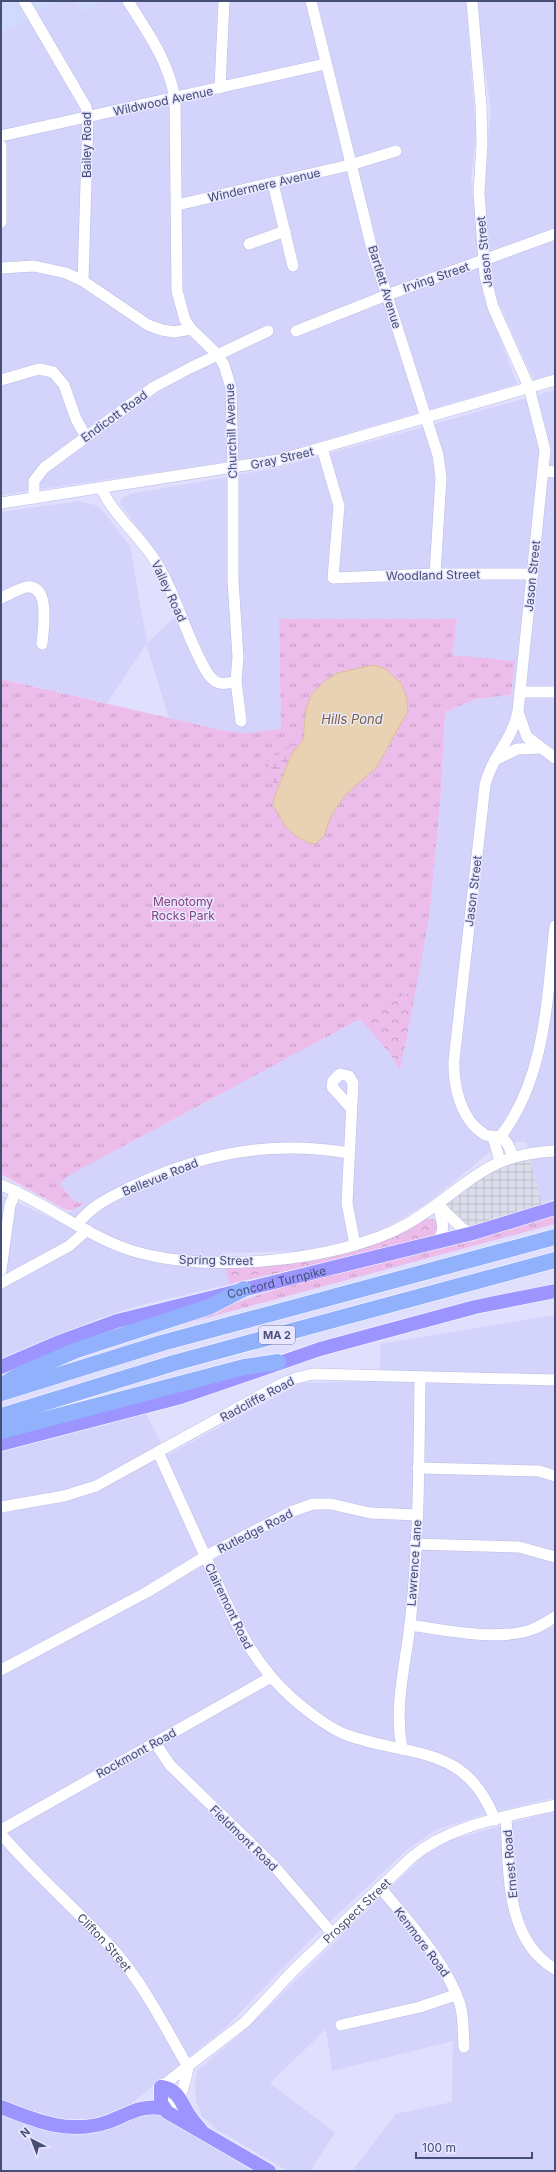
<svg xmlns="http://www.w3.org/2000/svg" width="556" height="2172" font-family="Inter,sans-serif">
  <defs>
    <pattern id="industrial-grid" width="8" height="8" patternUnits="userSpaceOnUse"><rect width="8" height="8" fill="#dbddeb"/><path d="M0 4h8M4 0v8" fill="none" stroke="#bdbfcd"/></pattern>
    <pattern id="grass-tufts" width="24" height="20" patternUnits="userSpaceOnUse"><rect width="24" height="20" fill="#ecbdea"/><path d="M3 7l-1-3M5 7V3M7 7l1-3M15 17l-1-3M17 17v-4M19 17l1-3" fill="none" stroke="#c19cc2"/></pattern>
    <pattern id="forest-crowns" width="20" height="18" patternUnits="userSpaceOnUse"><rect width="20" height="18" fill="#ecbdea"/><path d="M2 6a3 3 0 1 1 6 0M12 15a3 3 0 1 1 6 0" fill="none" stroke="#c19cc2"/></pattern>
    <pattern id="wetland-marsh" width="20" height="14" patternUnits="userSpaceOnUse"><rect width="20" height="14" fill="#ecbdea"/><path d="M1 5h8M5 5V1M11 12h8M15 12V8" fill="none" stroke="#c19cc2"/></pattern>
  </defs>
  <rect width="100%" height="100%" fill="#e1dffe"/>
  <g fill="#d3d3fb">
    <path d="M58 1H76L83 12 102 1H466L476 136 471 178 483 294 517 384 273 455 1 495V33Z"/>
    <path d="M474 1H555V374L534 380 494 293 483 185 491 109Z"/>
    <path d="M555 390V1199L542 1203 526 1142H518L491 1151 425 1205 369 1237 306 1251 221 1253 230 1284 137 1306 100 1318 1 1358V1195L55 1220 83 1205 73 1200 60 1184 68 1176 360 1019 391 1055 400 1069 429 918 441 792 445 712 476 699 511 695 515 662 452 655 457 619H279L281 729 245 733 225 731 169 718 146 644 107 703 1 679V512L79 501 99 506 130 546 147 643 185 608 159 555 120 504 121 499 129 494 277 468Z"/>
    <path d="M555 1315V1797L476 1817 438 1829 409 1848 310 1940 226 2027 128 2106 95 2120 69 2122 44 2116 1 2100V1452L146 1414 168 1455 301 1383 379 1381 381 1344Z"/>
    <path d="M555 1811V2171H352L396 2114 452 2102 453 2041 332 2071 326 2029 270 2083 335 2133 310 2171H288L216 2129 202 2116 196 2101 195 2083 197 2071 246 2029 421 1858 447 1841Z"/>
    <path d="M154 2108 261 2171H1V2111L56 2129Z"/>
  </g>
  <g fill="#cfdafc">
    <path d="M1 1H58L1 33Z"/>
    <path d="M76 1H102L83 12Z"/>
  </g>
  <path fill="url(#industrial-grid)" d="M529 1156 543 1207 468 1228 455 1217 445 1202 496 1168Z"/>
  <g fill="url(#grass-tufts)">
    <path d="M279 619H457L452 655 515 661 511 695 476 699 445 712 441 792 433 878 429 918 416 989 68 1176 60 1184 73 1200 84 1204 73 1210H66L1 1174V679L225 731 245 733 281 729Z"/>
    <path d="M555 1214V1224L165 1329 197 1315 302 1281Z"/>
  </g>
  <g fill="url(#forest-crowns)">
    <path d="M416 989 400 1070 391 1055 360 1019Z"/>
    <path d="M427 1218 435 1220C447 1239 420 1239 406 1243L230 1284 224 1266 276 1263Z"/>
  </g>
  <path fill="url(#wetland-marsh)" d="M299 745 291 755 278 790 269 775 268 760 282 748Z"/>
  <path fill="#e8d2b3" stroke="#dbc098" d="M373 665 384 668 401 683 406 696 408 711 376 768 345 795 331 816 324 836 315 844 309 843 296 836 286 827 274 807 273 801 291 755 303 740 306 709 311 695 325 681 338 673Z"/>
  <g fill="none" stroke-linecap="round" stroke-linejoin="round">
    <g stroke="#bbbee2" stroke-width="12">
      <g id="minor">
        <path d="M24 1 86 107 88 117 83 281"/>
        <path d="M128 1C149 35 167 58 175 98L177 291 185 320 191 329 218 355 224 365 231 388 233 467V580L238 657 236 681 241 721"/>
        <path d="M311 1 372 249 438 455 441 478 435 574"/>
        <path d="M472 1 481 106 482 143 479 193 485 276 493 307 529 387 545 450 518 711C513 739 491 758 485 785L454 1060C453 1086 461 1120 484 1134 490 1138 494 1135 499 1137 507 1138 510 1150 513 1156"/>
        <path d="M220 88 224 1"/>
        <path d="M1 136 325 64"/>
        <path d="M1 146V222"/>
        <path d="M273 183 293 266"/>
        <path d="M177 205 350 165 396 151"/>
        <path d="M249 244 285 231"/>
        <path d="M1 268 34 266 66 273 83 281 148 325 162 330 174 332 191 329"/>
        <path d="M296 331 387 295 555 234"/>
        <path d="M1 380 39 369 53 372 64 385 76 419 86 437"/>
        <path d="M322 448 339 506 333 578 435 574H533"/>
        <path d="M544 471 555 472"/>
        <path d="M101 488C115 518 143 538 159 567 179 601 187 641 208 674 216 685 223 685 236 681"/>
        <path d="M34 498V481L44 468 154 387 190 368 268 331"/>
        <path d="M1 503 279 460 555 380"/>
        <path d="M1 598C9 595 19 588 27 587 51 584 43 631 42 644"/>
        <path d="M520 692H555"/>
        <path d="M518 712 527 737 555 758"/>
        <path d="M495 760 517 749 540 748"/>
        <path d="M351 1108 332 1087 333 1081 340 1074 349 1076 353 1083 347 1203 355 1245"/>
        <path d="M493 1137 500 1161"/>
        <path d="M500 1137C546 1078 547 997 555 926"/>
        <path d="M1 1185C42 1201 78 1230 119 1246 192 1276 338 1263 407 1224 465 1191 480 1154 555 1151"/>
        <path d="M437 1204 463 1229 473 1233"/>
        <path d="M77 1225C90 1206 111 1197 131 1187 203 1153 270 1140 349 1153"/>
        <path d="M436 1242C447 1231 442 1220 438 1207"/>
        <path d="M1 1270 10 1205 16 1191"/>
        <path d="M1 1283 69 1246 87 1230"/>
        <path d="M158 1452C174 1488 191 1524 207 1560 230 1611 248 1659 292 1698 307 1711 328 1728 347 1735 410 1758 466 1743 495 1820"/>
        <path d="M418 1468 539 1471 555 1476"/>
        <path d="M1 1507 64 1496 96 1486 281 1384 296 1378 313 1374 555 1380"/>
        <path d="M415 1544 519 1547 555 1557"/>
        <path d="M410 1625C444 1630 500 1642 533 1629 541 1626 548 1621 555 1617"/>
        <path d="M1 1670 147 1592 206 1556 293 1511 313 1504H331L370 1513 418 1515"/>
        <path d="M156 1744 170 1765 275 1867 332 1933"/>
        <path d="M402 1749C394 1706 405 1667 410 1625 419 1544 419 1459 420 1377"/>
        <path d="M506 1817C509 1867 504 1940 555 1969"/>
        <path d="M1 1830 271 1677"/>
        <path id="s1" d="M1 1834C37 1877 80 1912 117 1954 146 1988 166 2029 188 2067"/>
        <path d="M380 1887C409 1923 445 1960 460 2004 464 2017 463 2033 464 2047"/>
        <path d="M341 2025 420 2007 455 1995"/>
        <path id="s2" d="M161 2087 245 2022 293 1971 412 1857C452 1824 506 1817 555 1805"/>
        <path d="M163 2108C182 2103 185 2084 188 2067"/>
      </g>
    </g>
    <g stroke="#fff" stroke-width="15">
      <g id="major">
        <path id="s3" d="M1 1367 62 1341 117 1321 473 1233 555 1208"/>
        <path d="M1 1444 181 1397 320 1349 475 1307 555 1291"/>
        <path d="M161 2087V2103L167 2112 269 2171"/>
        <path d="M161 2087C179 2090 180 2101 189 2115 192 2120 197 2125 201 2130"/>
        <path d="M1 2107C36 2121 70 2135 108 2122 129 2114 139 2105 163 2108"/>
      </g>
    </g>
    <g stroke="#fff" stroke-width="17">
      <g id="highway">
        <path d="M4 1384 23 1373 77 1350 209 1307 244 1289"/>
        <path d="M1 1393 162 1343 555 1237"/>
        <path d="M1 1416 174 1363 555 1260"/>
        <path d="M1 1431 244 1367 278 1362"/>
      </g>
    </g>
    <use href="#minor" stroke="#fff" stroke-width="11"/>
    <use href="#major" stroke="#9d95ff" stroke-width="14"/>
    <use href="#highway" stroke="#91b1fd" stroke-width="16"/>
  </g>
  <g text-anchor="middle" dominant-baseline="central" stroke-width="3" stroke-linejoin="round" paint-order="stroke">
    <rect fill="#e8e7ff" stroke="#767d9e" stroke-width="1" x="259" y="1326" width="36" height="18" rx="3"/>
    <g font-size="11" font-weight="bold" fill="#454f75">
      <text x="277" y="1335">MA 2</text>
    </g>
    <g font-size="12" fill="#454f75" stroke="#e8e7ff">
      <text transform="translate(163 101) rotate(-12)">Wildwood Avenue</text>
      <text transform="translate(86 145) rotate(-90)">Bailey Road</text>
      <text transform="translate(264 185) rotate(-13)">Windermere Avenue</text>
      <text transform="translate(484 252) rotate(-96)">Jason Street</text>
      <text transform="translate(436 277) rotate(-19)">Irving Street</text>
      <text transform="translate(385 287) rotate(73)">Bartlett Avenue</text>
      <text transform="translate(114 416) rotate(-36)">Endicott Road</text>
      <text transform="translate(231 431) rotate(-92)">Churchill Avenue</text>
      <text transform="translate(282 458) rotate(-13)">Gray Street</text>
      <text transform="translate(433 575) rotate(-1)">Woodland Street</text>
      <text transform="translate(532 576) rotate(-84)">Jason Street</text>
      <text transform="translate(169 591) rotate(65)">Valley Road</text>
      <text transform="translate(473 891) rotate(-83)">Jason Street</text>
      <text transform="translate(160 1177) rotate(-22)">Bellevue Road</text>
      <text transform="translate(216 1260) rotate(1)">Spring Street</text>
      <text stroke="none"><textPath href="#s3" startOffset="289">Concord Turnpike</textPath></text>
      <text transform="translate(257 1399) rotate(-28)">Radcliffe Road</text>
      <text transform="translate(255 1531) rotate(-27)">Rutledge Road</text>
      <text transform="translate(414 1563) rotate(-86)">Lawrence Lane</text>
      <text transform="translate(229 1606) rotate(64)">Clairemont Road</text>
      <text transform="translate(136 1753) rotate(-29)">Rockmont Road</text>
      <text transform="translate(244 1838) rotate(44)">Fieldmont Road</text>
      <text transform="translate(510 1864) rotate(-95)">Ernest Road</text>
      <text stroke="none"><textPath href="#s2" startOffset="264">Prospect Street</textPath></text>
      <text transform="translate(422 1942) rotate(53)">Kenmore Road</text>
      <text stroke="none"><textPath href="#s1" startOffset="150">Clifton Street</textPath></text>
    </g>
    <g font-size="12" fill="#88417e" stroke="#e8e7ff">
      <text x="183" y="901">Menotomy<tspan x="183" dy="14">Rocks Park</tspan></text>
    </g>
    <g font-size="13" font-style="italic" fill="#7c6238" stroke="#e8e7ff">
      <text x="352" y="719">Hills Pond</text>
    </g>
  </g>
  <rect width="556" height="2172" fill="none" stroke="#454f75" stroke-width="4"/>
  <g transform="translate(32 2140) rotate(318)" stroke="#e8e7ff" stroke-width="3" paint-order="stroke">
  <path d="M0-3L7 15L0 10L-7 15Z" fill="#454f75"/>
  <text y="-6" font-size="11" font-weight="bold" text-anchor="middle" fill="#454f75">N</text>
  </g>
  <path d="M416 2152v6h116v-6" fill="none" stroke="#454f75" stroke-width="2"/>
  <text x="422" y="2152" font-size="12" fill="#454f75" stroke="#e8e7ff" stroke-width="3" paint-order="stroke">100 m</text>
</svg>
